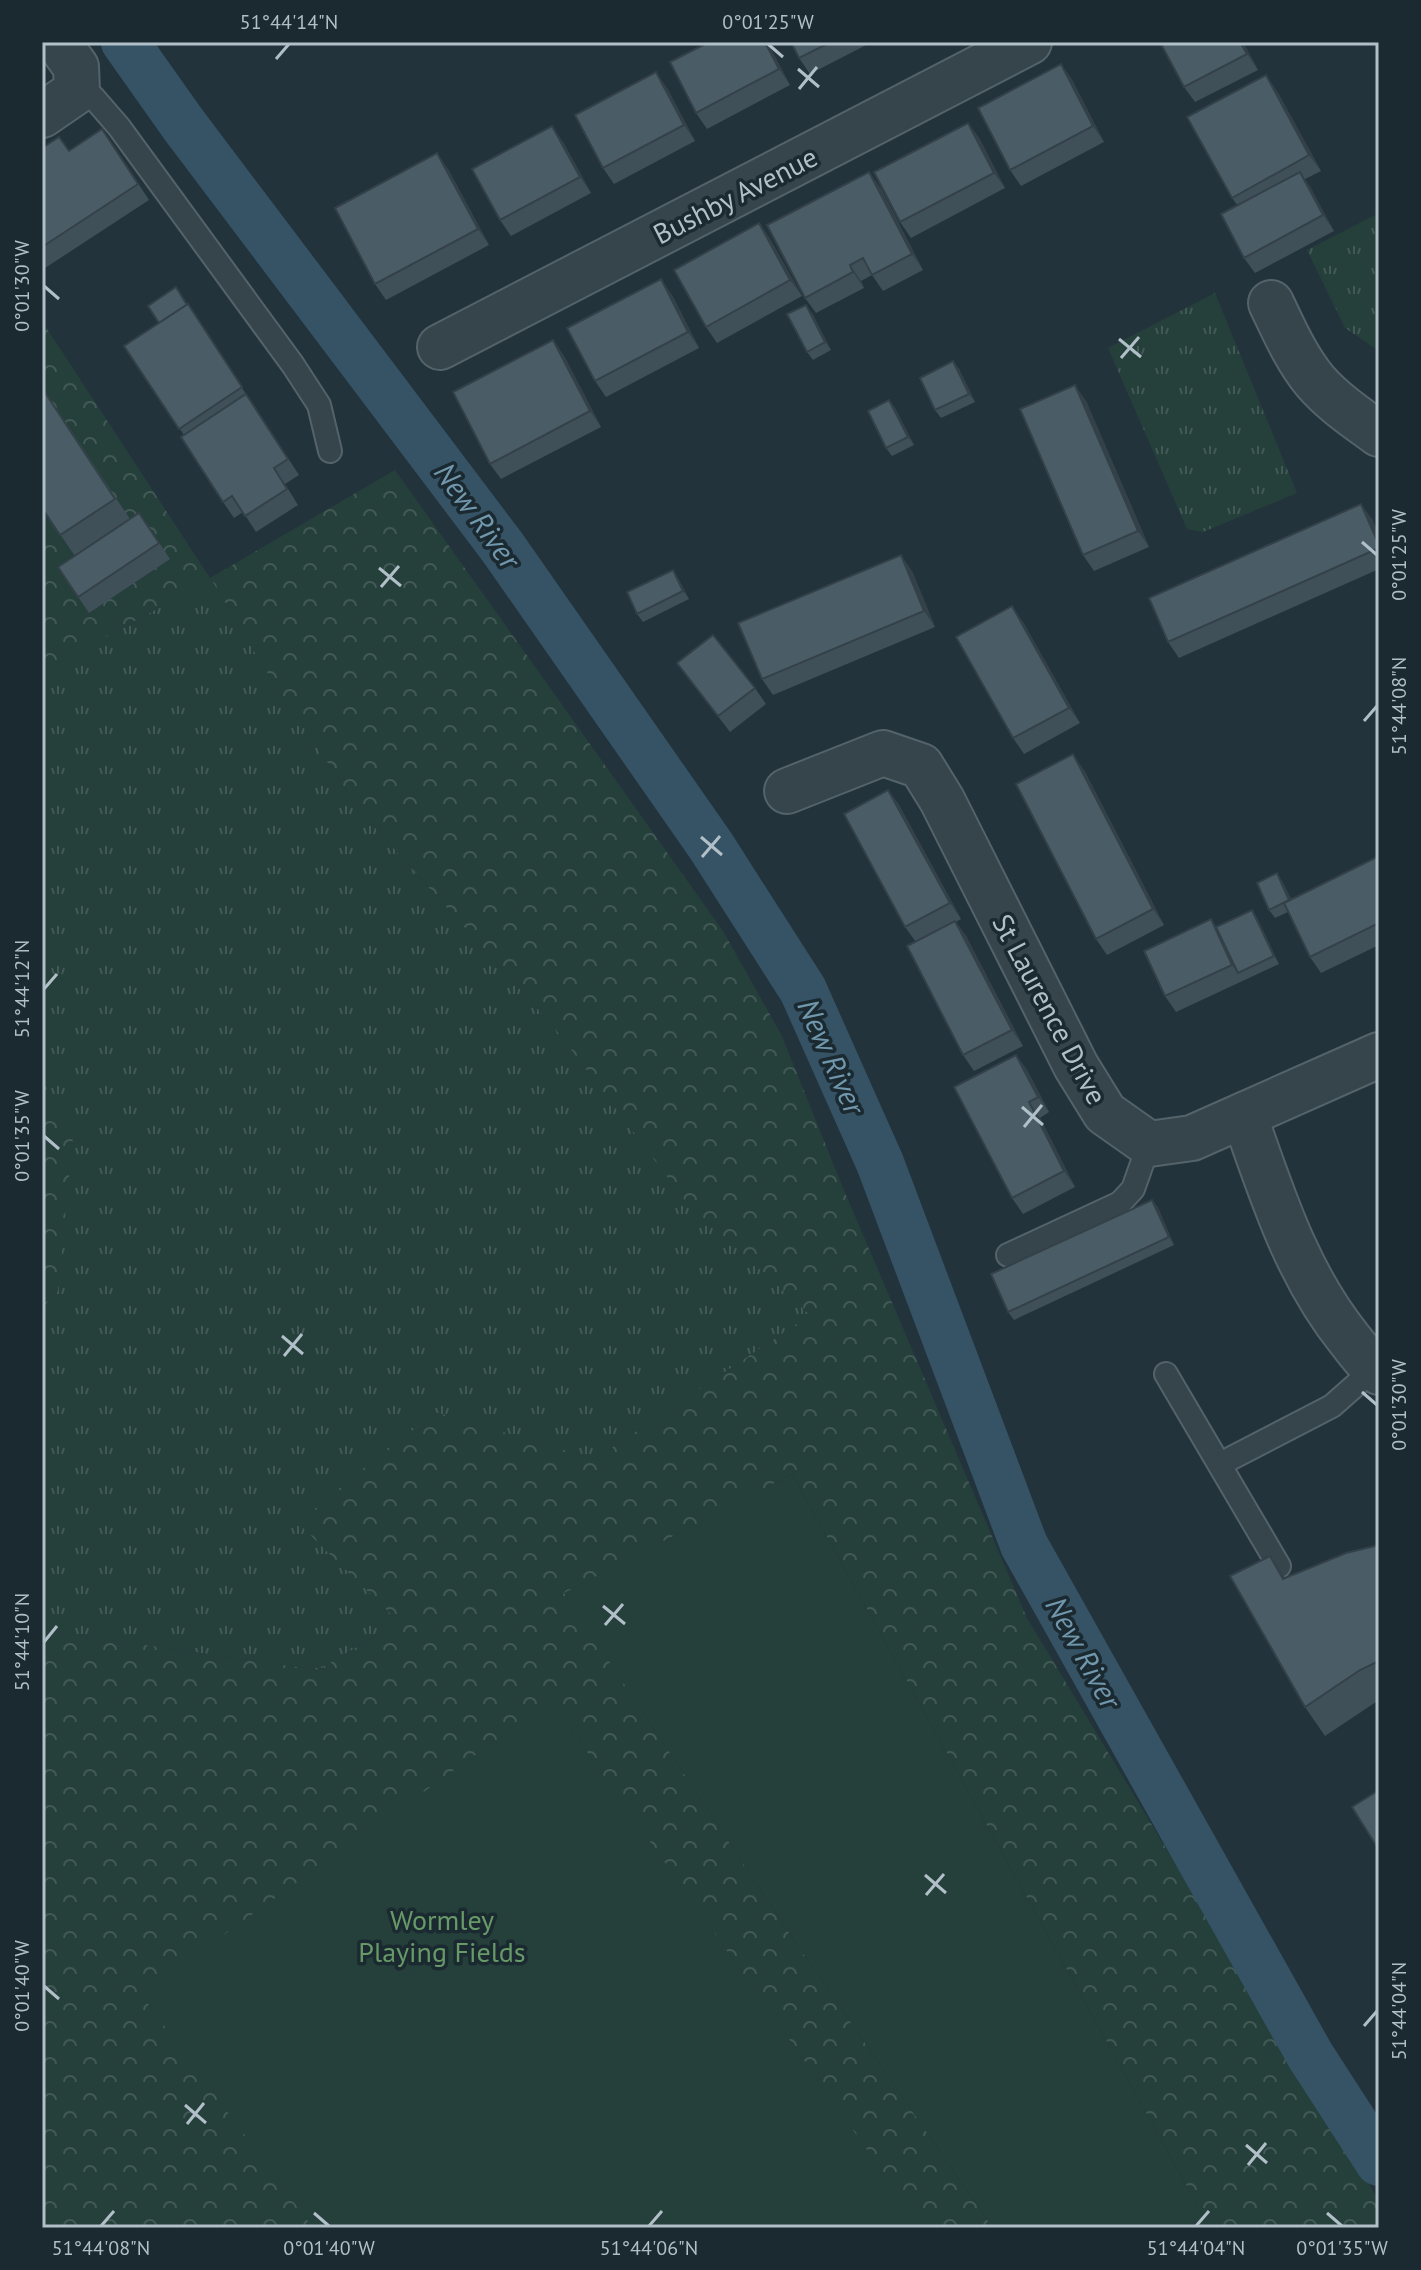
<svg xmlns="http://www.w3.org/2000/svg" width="1421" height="2270" font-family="'PT Sans',sans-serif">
  <defs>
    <pattern id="grass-tufts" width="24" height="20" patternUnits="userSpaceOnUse" patternTransform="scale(2)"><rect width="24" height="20" fill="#253f3b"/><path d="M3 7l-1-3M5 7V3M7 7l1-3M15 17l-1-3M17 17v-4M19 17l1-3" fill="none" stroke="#425956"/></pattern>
    <pattern id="forest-crowns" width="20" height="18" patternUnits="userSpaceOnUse" patternTransform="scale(2)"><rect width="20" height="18" fill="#253f3b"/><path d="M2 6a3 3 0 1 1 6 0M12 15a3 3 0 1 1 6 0" fill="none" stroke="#425956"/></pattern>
  </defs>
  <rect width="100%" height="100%" fill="#22333c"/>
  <g fill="url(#grass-tufts)">
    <path d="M1379 213V351L1345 328 1307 250Z"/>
    <path d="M1215 293 1297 493 1203 532 1187 529 1108 348Z"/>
    <path d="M211 579 276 687 362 813 554 1027 695 1210 811 1315 595 1459 435 1413 399 1622 318 1670 42 1630V1308L58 1290 42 1100V672Z"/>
  </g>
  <g fill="url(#forest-crowns)">
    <path d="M42 321 210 578 395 470 723 931 782 1036 843 1188 1027 1618 1379 2201V2228H1210L792 1474 565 1594 794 1940 993 2228H42V1630L318 1670 399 1622 299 1524 435 1412 595 1459 810 1315 687 1203 554 1027 362 813 276 687 211 579 42 672Z"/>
    <path d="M42 1079 73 1137 58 1291 42 1308Z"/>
  </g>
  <g fill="#253f3b">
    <path d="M792 1474 1210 2228H993L794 1940 564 1593Z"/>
    <path d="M551 1701 922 2228H313L141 1994Z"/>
  </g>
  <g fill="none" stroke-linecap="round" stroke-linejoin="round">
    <path stroke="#355364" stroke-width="48" d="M125 42 183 124 503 548 711 846 803 990 880 1163 1024 1545 1310 2055 1379 2162"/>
    <g stroke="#54626a" stroke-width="26">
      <g id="service">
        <path d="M77 91 93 97 119 127 293 365 319 405 330 451"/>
        <path d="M1008 1255 1120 1203 1133 1189 1149 1144"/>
        <path d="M1166 1374 1279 1566"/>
        <path d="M1220 1464 1332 1406 1358 1383 1370 1365"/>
      </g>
    </g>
    <g stroke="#54626a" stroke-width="48">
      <g id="minor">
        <path d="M42 115 77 91 76 67 58 42"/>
        <path d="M1271 303C1284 330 1296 358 1315 381 1333 402 1357 418 1379 434"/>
        <path d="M440 347 1029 42"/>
        <path d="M787 791 883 753 921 766 942 800 1076 1066 1105 1113 1149 1144 1192 1138 1379 1055"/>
        <path d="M1244 1115C1272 1194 1296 1273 1350 1340 1359 1351 1367 1363 1379 1372"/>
      </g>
    </g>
    <use href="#service" stroke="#36444c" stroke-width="22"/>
    <use href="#minor" stroke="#36444c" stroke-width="44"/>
  </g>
  <g fill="#405059">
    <path d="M709 42H767L790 85 707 129 696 113Z"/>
    <path d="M791 42H872L810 74 799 58Z"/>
    <path d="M1243 42 1258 70 1195 102 1184 87Z"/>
    <path d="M1061 64 1072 80 1104 142 1021 186 1010 170Z"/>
    <path d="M667 88 695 141 614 184 603 168Z"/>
    <path d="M1277 91 1321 171 1305 179 1334 231 1255 273 1244 258 1238 206 1232 198Z"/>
    <path d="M968 123 979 138 1005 188 911 238 900 222Z"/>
    <path d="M59 137 69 151 113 145 149 200 42 270V148Z"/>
    <path d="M563 142 591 193 511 236 500 220Z"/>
    <path d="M448 169 489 245 386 300 375 284Z"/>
    <path d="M880 187 923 270 883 291 872 275 861 281 864 288 816 313 805 298Z"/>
    <path d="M759 223 770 239 802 296 717 343 706 327Z"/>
    <path d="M176 287 299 475 285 484 298 505 256 532 243 512 234 518 223 502 184 435 124 346 159 323Z"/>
    <path d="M672 295 699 348 606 397 595 381Z"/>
    <path d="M812 313 831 350 813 360 807 352Z"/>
    <path d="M553 340 564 356 601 427 501 479 490 464Z"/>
    <path d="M953 361 959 369 975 402 941 418 935 410Z"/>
    <path d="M42 387 130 519 139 513 170 559 89 613 58 567 75 556 42 508Z"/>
    <path d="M889 400 895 408 914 445 892 456 886 448Z"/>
    <path d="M1086 401 1149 547 1094 571 1083 555Z"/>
    <path d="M1372 519 1379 536V569L1179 658 1168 642Z"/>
    <path d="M912 571 935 627 773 695 762 679Z"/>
    <path d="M678 578 689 599 643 622 637 614Z"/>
    <path d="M1023 622 1080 723 1024 754 1013 738Z"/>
    <path d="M677 663 755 688 766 704 730 732Z"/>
    <path d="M1084 770 1164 925 1107 955 1096 939Z"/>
    <path d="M888 790 899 805 961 919 956 922 966 936 1023 1046 974 1071 963 1055 916 942 905 927Z"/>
    <path d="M1379 856V945L1321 973 1310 957 1288 912 1275 918 1269 910 1282 881 1291 899Z"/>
    <path d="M1252 910 1257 918 1279 964 1176 1012 1165 996 1211 919 1216 927Z"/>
    <path d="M1016 1055 1027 1070 1049 1112 1040 1118 1075 1187 1023 1214 1012 1198Z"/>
    <path d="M1152 1200 1158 1208 1174 1245 1014 1320 1008 1312Z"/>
    <path d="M1379 1545V1700L1325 1736 1305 1707 1286 1578Z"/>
  </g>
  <g fill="#344148">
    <path d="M765 42H767L790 85 779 69Z"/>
    <path d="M1240 42H1243L1258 70 1247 54Z"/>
    <path d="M1061 64 1072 80 1104 142 1093 126Z"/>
    <path d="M656 72 667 88 695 141 684 125Z"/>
    <path d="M1266 75 1277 91 1321 171 1309 155Z"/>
    <path d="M968 123 979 138 1005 188 994 173Z"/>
    <path d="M552 126 563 142 591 193 580 177Z"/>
    <path d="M437 153 448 169 489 245 478 229Z"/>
    <path d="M869 172 880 187 923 270 912 254Z"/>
    <path d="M1300 172 1311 188 1334 231 1323 215Z"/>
    <path d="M759 223 770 239 802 296 790 280Z"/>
    <path d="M850 265 861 281 864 288 853 272Z"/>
    <path d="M661 279 672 295 699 348 688 332Z"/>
    <path d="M806 305 812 313 831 350 825 342Z"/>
    <path d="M553 340 564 356 601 427 590 411Z"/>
    <path d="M953 361 959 369 975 402 969 394Z"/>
    <path d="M1075 385 1086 401 1149 547 1138 531Z"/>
    <path d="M889 400 895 408 914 445 908 437Z"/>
    <path d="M1361 504 1372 519 1379 536V545Z"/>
    <path d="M901 555 912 571 935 627 924 611Z"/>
    <path d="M673 570 678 578 689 599 683 591Z"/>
    <path d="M1012 606 1023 622 1080 723 1069 708Z"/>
    <path d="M1073 754 1084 770 1164 925 1153 909Z"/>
    <path d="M888 790 899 805 961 919 950 903Z"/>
    <path d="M1277 873 1282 881 1295 908 1289 900Z"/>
    <path d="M1252 910 1257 918 1279 964 1274 956Z"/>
    <path d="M1211 919 1222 935 1238 973 1232 965Z"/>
    <path d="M955 921 966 936 1023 1046 1012 1030Z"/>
    <path d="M1016 1055 1027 1070 1049 1112 1038 1097Z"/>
    <path d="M1029 1102 1040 1118 1075 1187 1064 1171Z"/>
    <path d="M1152 1200 1158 1208 1174 1245 1169 1237Z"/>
    <path d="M1270 1556 1290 1585 1283 1579Z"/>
  </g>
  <g fill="#4a5d67" stroke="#344148" stroke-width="2">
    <path d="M709 42H765L779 69 696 113 670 62Z"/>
    <path d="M791 42H831L799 58Z"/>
    <path d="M1160 42H1240L1247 54 1184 87Z"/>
    <path d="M1061 64 1093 126 1010 170 978 108Z"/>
    <path d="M656 72 684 125 603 168 575 115Z"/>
    <path d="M1266 75 1309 155 1232 198 1187 117Z"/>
    <path d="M968 123 994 173 900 222 874 172Z"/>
    <path d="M552 126 580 177 500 220 472 169Z"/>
    <path d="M102 129 138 184 42 247V148L59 137 69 151Z"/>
    <path d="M437 153 478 229 375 284 335 208Z"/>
    <path d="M869 172 912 254 872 275 863 258 850 265 853 272 805 298 767 225Z"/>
    <path d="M1300 172 1323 215 1244 258 1221 214Z"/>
    <path d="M759 223 790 280 706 327 674 270Z"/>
    <path d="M661 279 688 332 595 381 567 328Z"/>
    <path d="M176 287 187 305 159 323 148 306Z"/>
    <path d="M188 304 242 387 179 429 124 346Z"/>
    <path d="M806 305 825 342 807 352 787 314Z"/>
    <path d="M553 340 590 411 490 464 453 392Z"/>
    <path d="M953 361 969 394 935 410 920 378Z"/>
    <path d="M1075 385 1138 531 1083 555 1020 409Z"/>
    <path d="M42 388 115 499 60 535 42 508Z"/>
    <path d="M246 394 288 459 274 468 287 489 245 516 232 496 223 502 181 437Z"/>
    <path d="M889 400 908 437 886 448 868 411Z"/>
    <path d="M1361 504 1379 545V548L1168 642 1149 598Z"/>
    <path d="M139 513 159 543 78 597 58 567Z"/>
    <path d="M901 555 924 611 762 679 738 623Z"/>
    <path d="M673 570 683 591 637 614 627 592Z"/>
    <path d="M1012 606 1069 708 1013 738 956 637Z"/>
    <path d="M713 635 755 688 718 716 677 663Z"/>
    <path d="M1073 754 1153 909 1096 939 1016 784Z"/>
    <path d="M888 790 950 903 905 927 844 814Z"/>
    <path d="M1379 856V923L1310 957 1284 903Z"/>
    <path d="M1277 873 1289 900 1269 910 1257 883Z"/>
    <path d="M1252 910 1274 956 1238 973 1216 927Z"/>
    <path d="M1211 919 1232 965 1165 996 1144 951Z"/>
    <path d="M955 921 1012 1030 963 1055 907 946Z"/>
    <path d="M1016 1055 1038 1097 1029 1102 1064 1171 1012 1198 954 1087Z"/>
    <path d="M1152 1200 1169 1237 1008 1312 991 1274Z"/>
    <path d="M1379 1545V1661L1360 1670 1305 1707 1230 1576 1270 1556 1283 1579 1346 1553Z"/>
    <path d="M1379 1790V1850L1352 1807Z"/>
  </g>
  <path fill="none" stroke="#b1bfc8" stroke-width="3" d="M768 44 783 57M276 59 289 44M798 69 819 87M799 89 817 67M44 286 59 299M1119 339 1141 357M1121 358 1139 337M1362 542 1377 555M379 568 401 586M381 587 399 566M1364 721 1377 706M701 837 722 855M702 857 720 836M44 989 57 974M1022 1107 1043 1125M1024 1127 1042 1105M44 1136 59 1149M282 1336 303 1354M284 1356 302 1334M1362 1392 1377 1405M603 1606 625 1624M605 1625 623 1604M44 1642 57 1626M925 1875 946 1893M926 1895 944 1874M44 1986 59 1999M1364 2026 1377 2011M185 2105 206 2123M187 2124 204 2103M1246 2145 1267 2163M1248 2165 1266 2143M314 2213 329 2226M1327 2213 1342 2226M101 2226 114 2211M649 2226 662 2211M1196 2226 1209 2211"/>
  <g text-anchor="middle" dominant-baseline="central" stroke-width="7" stroke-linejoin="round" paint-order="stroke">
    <g font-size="28" fill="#b1bfc8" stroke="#1b2931">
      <text transform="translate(735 195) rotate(-27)">Bushby Avenue</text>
      <text transform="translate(1050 1009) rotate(62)">St Laurence Drive</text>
    </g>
    <g font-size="28" fill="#679a67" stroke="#1b2931">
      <text x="442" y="1919">Wormley<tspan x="442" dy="32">Playing Fields</tspan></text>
    </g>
    <g font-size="30" font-style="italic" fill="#7097ac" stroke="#1b2931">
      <text transform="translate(478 515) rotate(54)">New River</text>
      <text transform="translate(832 1056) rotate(66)">New River</text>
      <text transform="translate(1084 1652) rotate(61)">New River</text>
    </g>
  </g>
  <rect width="1421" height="2270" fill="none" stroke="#1b2931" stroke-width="88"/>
  <rect x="44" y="44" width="1333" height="2182" fill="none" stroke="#b1bfc8" stroke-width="3"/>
  <g font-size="20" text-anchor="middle" fill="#b1bfc8">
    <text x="289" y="29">51°44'14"N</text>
    <text x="768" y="29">0°01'25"W</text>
    <text transform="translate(22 286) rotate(-90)" y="7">0°01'30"W</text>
    <text transform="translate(1399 555) rotate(-90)" y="7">0°01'25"W</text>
    <text transform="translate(1399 706) rotate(-90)" y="7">51°44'08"N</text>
    <text transform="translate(22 989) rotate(-90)" y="7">51°44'12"N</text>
    <text transform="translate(22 1136) rotate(-90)" y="7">0°01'35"W</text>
    <text transform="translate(1399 1405) rotate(-90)" y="7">0°01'30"W</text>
    <text transform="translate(22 1642) rotate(-90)" y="7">51°44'10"N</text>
    <text transform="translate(22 1986) rotate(-90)" y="7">0°01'40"W</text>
    <text transform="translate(1399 2011) rotate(-90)" y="7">51°44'04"N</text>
    <text x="101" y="2255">51°44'08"N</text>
    <text x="329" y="2255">0°01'40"W</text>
    <text x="649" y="2255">51°44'06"N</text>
    <text x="1196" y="2255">51°44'04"N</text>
    <text x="1342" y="2255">0°01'35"W</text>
  </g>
</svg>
